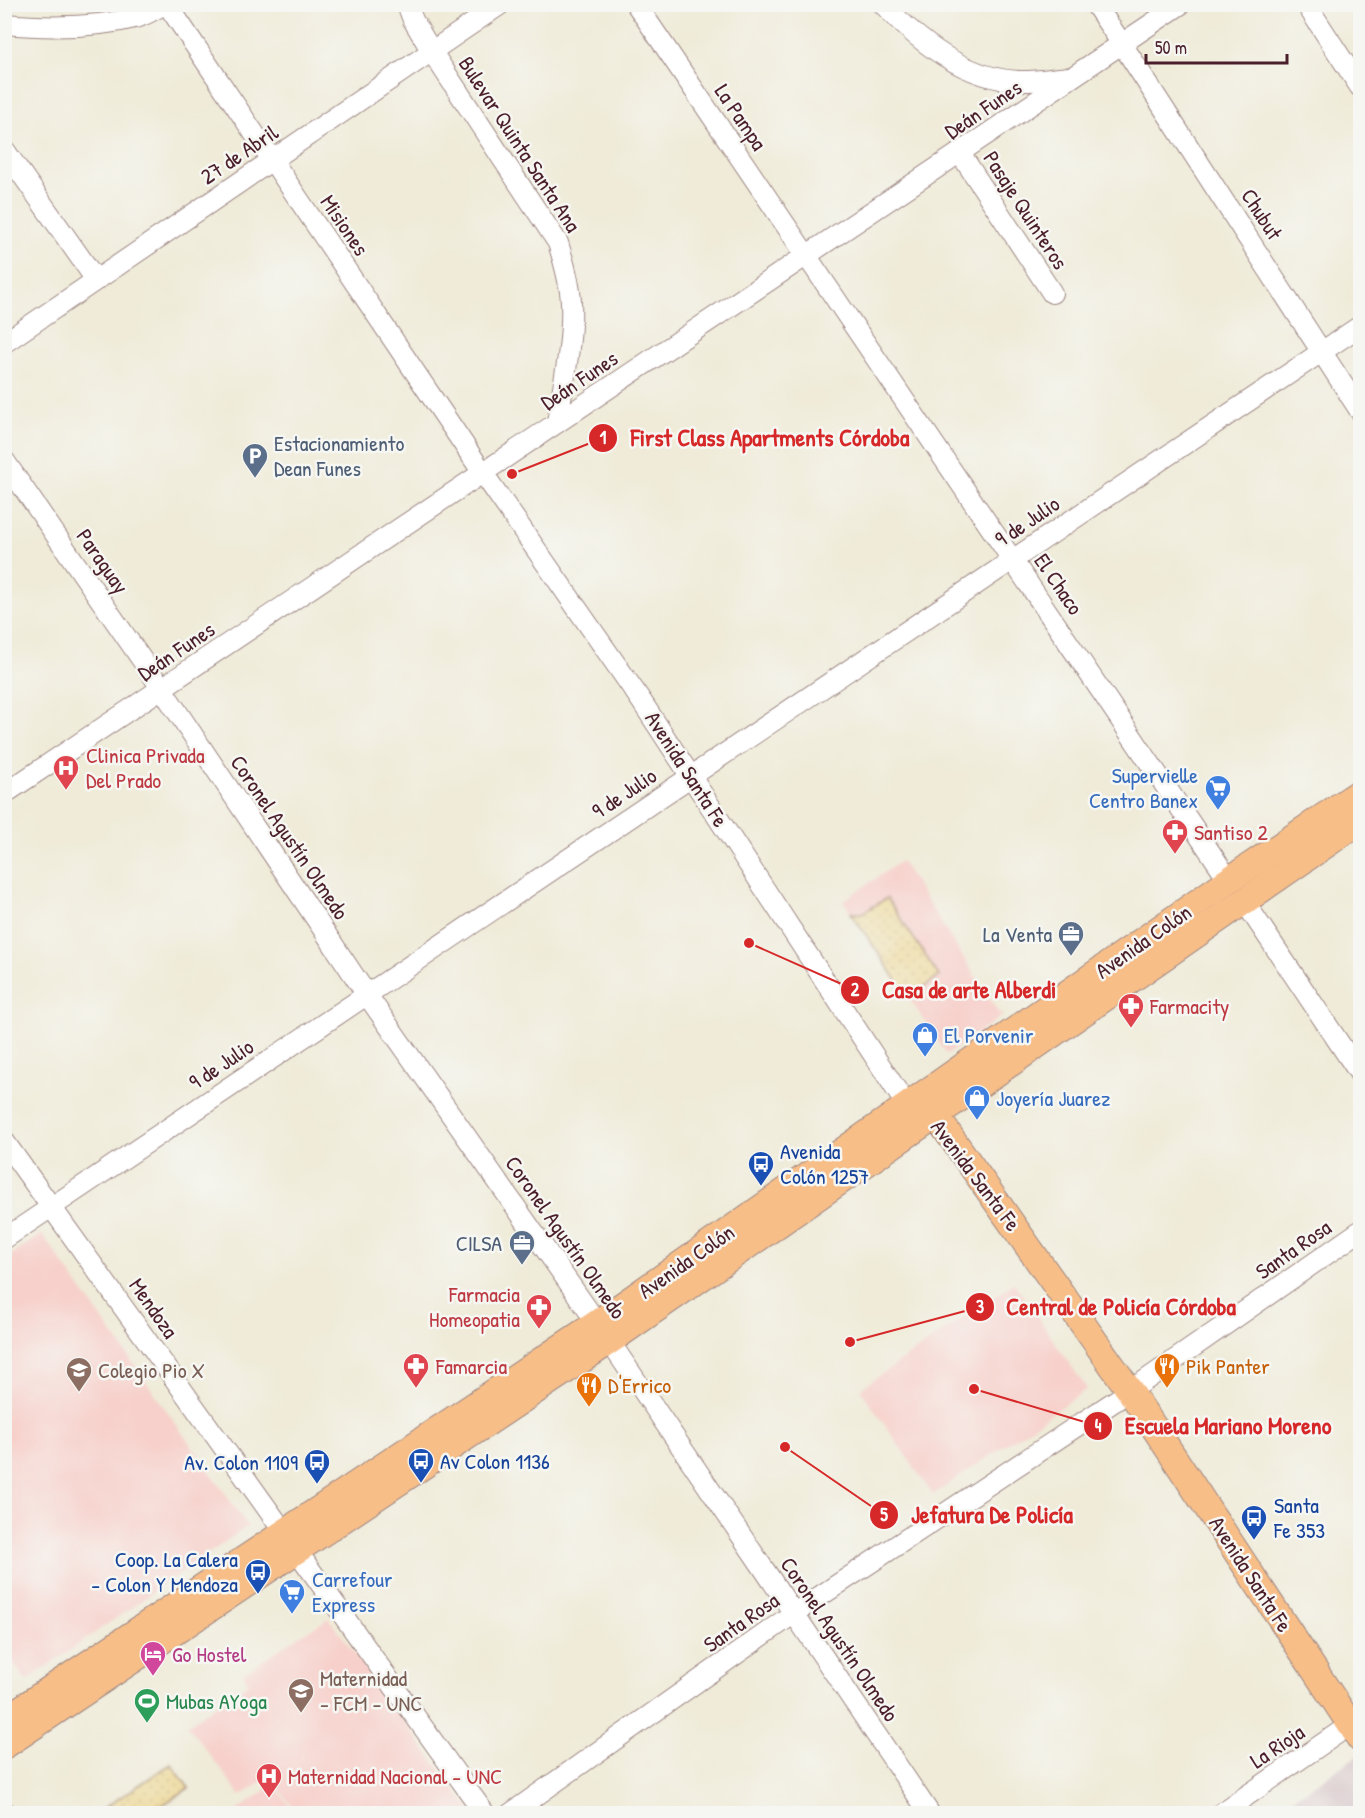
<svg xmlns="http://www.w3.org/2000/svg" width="1365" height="1818" font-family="'Patrick Hand',sans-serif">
  <defs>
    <pattern id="sand-dots" width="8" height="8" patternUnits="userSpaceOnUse" patternTransform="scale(1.5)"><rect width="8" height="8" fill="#eeda9e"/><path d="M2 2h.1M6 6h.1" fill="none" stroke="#cebb88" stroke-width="1.8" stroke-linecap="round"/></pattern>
  </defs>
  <rect width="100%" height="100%" fill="#f6f6f2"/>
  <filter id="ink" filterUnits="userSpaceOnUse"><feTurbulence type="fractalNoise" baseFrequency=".0167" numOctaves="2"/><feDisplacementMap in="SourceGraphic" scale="12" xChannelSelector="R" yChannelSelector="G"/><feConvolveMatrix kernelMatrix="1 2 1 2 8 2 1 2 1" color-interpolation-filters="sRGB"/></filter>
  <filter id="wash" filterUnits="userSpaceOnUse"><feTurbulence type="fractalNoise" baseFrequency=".008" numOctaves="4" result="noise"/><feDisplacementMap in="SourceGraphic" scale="24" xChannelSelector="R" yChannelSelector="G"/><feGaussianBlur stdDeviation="1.35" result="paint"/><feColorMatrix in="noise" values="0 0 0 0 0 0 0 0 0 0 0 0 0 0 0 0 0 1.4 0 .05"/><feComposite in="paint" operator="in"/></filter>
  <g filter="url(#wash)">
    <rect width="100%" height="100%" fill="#efebd8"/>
    <g fill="#f7d0cb">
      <path d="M901 861 999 1013 1004 1015 947 1054 843 901Z"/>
      <path d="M42 1234 248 1526 26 1681 5 1650 4 1260Z"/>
      <path d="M1014 1283 1087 1389 933 1495 860 1389Z"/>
      <path d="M329 1618 470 1811 466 1814 297 1813 270 1776 241 1796 187 1725 249 1683 243 1674 285 1645Z"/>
      <path d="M274 1784 295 1813H234Z"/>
    </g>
    <path fill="#d2bec2" d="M1360 1754V1813H1272Z"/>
    <g fill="url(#sand-dots)" stroke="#9c7c64" stroke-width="1.5">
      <path d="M887 898 939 976 909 998 851 913H862Z"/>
      <path d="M171 1764 189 1788 150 1813H104L101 1810Z"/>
    </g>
  </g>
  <g filter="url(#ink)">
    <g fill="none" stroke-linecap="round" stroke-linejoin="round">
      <g stroke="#9c8582" stroke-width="22">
        <g id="minor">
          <path d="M167 4 483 473 640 699 907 1106"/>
          <path d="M407 4 413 20 432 52 558 243C564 262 570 282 571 302 573 343 563 384 557 423"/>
          <path d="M636 4 1229 880"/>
          <path d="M883 4C919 42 965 79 1019 81 1036 82 1053 78 1070 77"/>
          <path d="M1095 4 1122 44 1360 411"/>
          <path d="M1306 4 1360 87"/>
          <path d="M4 24C48 28 96 28 139 17 147 14 156 9 164 4"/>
          <path d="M4 149 96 280"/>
          <path d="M960 153 1052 293"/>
          <path d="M4 343 501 4"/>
          <path d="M4 460 162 689 367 995 597 1323 930 1814"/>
          <path d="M4 794 1181 4"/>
          <path d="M1244 901 1360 1074"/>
          <path d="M4 1141 284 1532"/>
          <path d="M4 1239 1360 326"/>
          <path d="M297 1551 485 1814"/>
          <path d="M4 1811 7 1814"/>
          <path d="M510 1814 793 1614 1130 1391 1360 1231"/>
          <path d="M1220 1814 1360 1718"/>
        </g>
      </g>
      <g stroke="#9c8582" stroke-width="28">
        <g id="major">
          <path d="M921 1111 936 1116 1130 1391 1360 1739"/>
          <path d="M4 1720 597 1323 1229 880 1360 792"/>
          <path d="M4 1746 610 1341 1360 821"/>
        </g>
      </g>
      <use href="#minor" stroke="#fff" stroke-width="20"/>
      <use href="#major" stroke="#f7be88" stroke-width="26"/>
    </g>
  </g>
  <defs>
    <g id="parking-pin" transform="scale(1.35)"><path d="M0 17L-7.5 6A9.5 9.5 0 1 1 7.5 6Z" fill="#5c6f8a" stroke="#f6f6f2"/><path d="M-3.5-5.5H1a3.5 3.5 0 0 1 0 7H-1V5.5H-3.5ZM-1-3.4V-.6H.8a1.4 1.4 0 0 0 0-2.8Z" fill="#fff"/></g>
    <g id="hospital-pin" transform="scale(1.35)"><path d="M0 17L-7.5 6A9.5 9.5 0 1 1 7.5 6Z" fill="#e0444e" stroke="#f6f6f2"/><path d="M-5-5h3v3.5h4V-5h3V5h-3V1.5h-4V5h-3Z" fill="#fff"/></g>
    <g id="supermarket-pin" transform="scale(1.35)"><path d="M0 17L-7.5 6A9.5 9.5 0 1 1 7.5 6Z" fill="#3f7fe0" stroke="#f6f6f2"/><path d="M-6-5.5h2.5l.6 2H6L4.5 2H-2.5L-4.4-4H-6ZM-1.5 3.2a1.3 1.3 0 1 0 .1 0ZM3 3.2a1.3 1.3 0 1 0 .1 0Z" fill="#fff"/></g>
    <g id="pharmacy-pin" transform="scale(1.35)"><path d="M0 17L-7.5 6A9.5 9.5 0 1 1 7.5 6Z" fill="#e0444e" stroke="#f6f6f2"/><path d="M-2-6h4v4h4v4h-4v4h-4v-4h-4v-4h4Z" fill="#fff"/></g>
    <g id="office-pin" transform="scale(1.35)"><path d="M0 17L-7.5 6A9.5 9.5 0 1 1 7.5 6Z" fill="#5c6f8a" stroke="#f6f6f2"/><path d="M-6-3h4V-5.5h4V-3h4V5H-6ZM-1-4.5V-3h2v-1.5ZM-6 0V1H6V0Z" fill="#fff"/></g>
    <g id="shop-pin" transform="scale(1.35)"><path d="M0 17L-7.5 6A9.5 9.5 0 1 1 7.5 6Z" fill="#3f7fe0" stroke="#f6f6f2"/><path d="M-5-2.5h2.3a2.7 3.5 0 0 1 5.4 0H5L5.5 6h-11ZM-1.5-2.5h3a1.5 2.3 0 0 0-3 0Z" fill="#fff"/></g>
    <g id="bus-pin" transform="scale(1.35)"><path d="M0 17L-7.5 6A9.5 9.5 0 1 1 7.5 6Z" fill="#1a4fb4" stroke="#f6f6f2"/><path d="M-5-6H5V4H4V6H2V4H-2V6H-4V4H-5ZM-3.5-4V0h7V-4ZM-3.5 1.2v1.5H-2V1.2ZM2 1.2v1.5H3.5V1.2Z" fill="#fff"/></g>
    <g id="restaurant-pin" transform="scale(1.35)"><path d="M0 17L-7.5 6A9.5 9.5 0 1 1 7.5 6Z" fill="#e8710a" stroke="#f6f6f2"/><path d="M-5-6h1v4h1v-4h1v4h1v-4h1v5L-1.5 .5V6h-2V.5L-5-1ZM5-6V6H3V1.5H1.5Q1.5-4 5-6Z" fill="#fff"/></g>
    <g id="school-pin" transform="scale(1.35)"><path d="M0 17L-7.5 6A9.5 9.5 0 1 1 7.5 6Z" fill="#8d6e63" stroke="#f6f6f2"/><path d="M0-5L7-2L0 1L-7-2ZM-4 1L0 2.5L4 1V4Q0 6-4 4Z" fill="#fff"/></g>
    <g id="hotel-pin" transform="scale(1.35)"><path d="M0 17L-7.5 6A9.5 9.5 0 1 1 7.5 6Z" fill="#d1479c" stroke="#f6f6f2"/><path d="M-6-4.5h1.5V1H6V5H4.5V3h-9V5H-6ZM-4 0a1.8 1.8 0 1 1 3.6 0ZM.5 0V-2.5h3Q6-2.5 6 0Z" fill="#fff"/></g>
    <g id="university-pin" transform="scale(1.35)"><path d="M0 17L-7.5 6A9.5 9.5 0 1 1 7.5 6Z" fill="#8d6e63" stroke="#f6f6f2"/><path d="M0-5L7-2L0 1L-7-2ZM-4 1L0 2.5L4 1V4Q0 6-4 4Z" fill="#fff"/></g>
    <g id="stadium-pin" transform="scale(1.35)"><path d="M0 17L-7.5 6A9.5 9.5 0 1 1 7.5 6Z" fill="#2e9e5b" stroke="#f6f6f2"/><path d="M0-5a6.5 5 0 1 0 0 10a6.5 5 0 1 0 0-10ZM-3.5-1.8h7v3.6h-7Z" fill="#fff"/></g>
  </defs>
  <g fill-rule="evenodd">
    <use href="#parking-pin" x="255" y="456"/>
    <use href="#hospital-pin" x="66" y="768"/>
    <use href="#supermarket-pin" x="1218" y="788"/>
    <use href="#pharmacy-pin" x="1175" y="832"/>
    <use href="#office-pin" x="1071" y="934"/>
    <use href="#pharmacy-pin" x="1131" y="1006"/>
    <use href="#shop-pin" x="925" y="1035"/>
    <use href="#shop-pin" x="977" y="1098"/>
    <use href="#bus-pin" x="761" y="1164"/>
    <use href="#office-pin" x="522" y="1243"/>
    <use href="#pharmacy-pin" x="539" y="1307"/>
    <use href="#pharmacy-pin" x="416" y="1366"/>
    <use href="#restaurant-pin" x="1167" y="1366"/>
    <use href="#school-pin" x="79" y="1370"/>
    <use href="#restaurant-pin" x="589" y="1385"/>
    <use href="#bus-pin" x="421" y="1461"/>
    <use href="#bus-pin" x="317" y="1462"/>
    <use href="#bus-pin" x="1254" y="1518"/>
    <use href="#bus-pin" x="258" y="1572"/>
    <use href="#supermarket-pin" x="292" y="1592"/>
    <use href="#hotel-pin" x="153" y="1654"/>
    <use href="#university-pin" x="301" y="1691"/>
    <use href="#stadium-pin" x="147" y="1701"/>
    <use href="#hospital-pin" x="269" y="1776"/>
  </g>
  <g text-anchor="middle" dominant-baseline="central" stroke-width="5" stroke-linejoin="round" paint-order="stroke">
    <g font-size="22" fill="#4a1f2b" stroke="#f6f6f2">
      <text transform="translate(983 109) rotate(-34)">Deán Funes</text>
      <text transform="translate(741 117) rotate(56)">La Pampa</text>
      <text transform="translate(520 144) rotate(57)">Bulevar Quinta Santa Ana</text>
      <text transform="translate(239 154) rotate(-34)">27 de Abril</text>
      <text transform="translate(1026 210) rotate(57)">Pasaje Quinteros</text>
      <text transform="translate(1262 214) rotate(57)">Chubut</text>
      <text transform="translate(345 225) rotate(56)">Misiones</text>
      <text transform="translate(579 380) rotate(-34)">Deán Funes</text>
      <text transform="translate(1027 521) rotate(-34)">9 de Julio</text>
      <text transform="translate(103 561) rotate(55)">Paraguay</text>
      <text transform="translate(1059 584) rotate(56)">El Chaco</text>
      <text transform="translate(176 651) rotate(-34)">Deán Funes</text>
      <text transform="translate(687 769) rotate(57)">Avenida Santa Fe</text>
      <text transform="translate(624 793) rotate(-34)">9 de Julio</text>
      <text transform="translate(290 837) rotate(56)">Coronel Agustín Olmedo</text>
      <text transform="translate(1143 941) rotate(-35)">Avenida Colón</text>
      <text transform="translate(221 1064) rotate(-34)">9 de Julio</text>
      <text transform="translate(976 1175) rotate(53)">Avenida Santa Fe</text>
      <text transform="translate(566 1237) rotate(55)">Coronel Agustín Olmedo</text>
      <text transform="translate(1293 1249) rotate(-35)">Santa Rosa</text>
      <text transform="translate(686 1261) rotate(-35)">Avenida Colón</text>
      <text transform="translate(154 1308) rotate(55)">Mendoza</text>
      <text transform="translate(1251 1574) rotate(57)">Avenida Santa Fe</text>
      <text transform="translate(741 1622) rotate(-35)">Santa Rosa</text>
      <text transform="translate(840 1639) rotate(56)">Coronel Agustín Olmedo</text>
      <text transform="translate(1277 1746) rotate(-34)">La Rioja</text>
    </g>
    <g font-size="22" fill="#4e5e75" stroke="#f6f6f2" text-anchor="end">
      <text x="274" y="443" text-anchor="start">Estacionamiento<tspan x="274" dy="25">Dean Funes</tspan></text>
      <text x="1052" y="934">La Venta</text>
      <text x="502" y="1243">CILSA</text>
    </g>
    <g font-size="22" fill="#be3a42" stroke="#f6f6f2" text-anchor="start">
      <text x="86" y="755">Clinica Privada<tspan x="86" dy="25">Del Prado</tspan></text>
      <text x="1194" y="832">Santiso 2</text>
      <text x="1150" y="1006">Farmacity</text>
      <text x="520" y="1294" text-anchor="end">Farmacia<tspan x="520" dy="25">Homeopatia</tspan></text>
      <text x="436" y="1366">Famarcia</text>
      <text x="288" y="1776">Maternidad Nacional - UNC</text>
    </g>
    <g font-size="22" fill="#366cbe" stroke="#f6f6f2" text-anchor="start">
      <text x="1198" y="775" text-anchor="end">Supervielle<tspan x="1198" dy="25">Centro Banex</tspan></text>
      <text x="944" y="1035">El Porvenir</text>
      <text x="996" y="1098">Joyería Juarez</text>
      <text x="312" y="1579">Carrefour<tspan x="312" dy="25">Express</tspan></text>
    </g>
    <g font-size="22" fill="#164399" stroke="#f6f6f2" text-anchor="start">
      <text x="780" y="1151">Avenida<tspan x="780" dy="25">Colón 1257</tspan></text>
      <text x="440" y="1461">Av Colon 1136</text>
      <text x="298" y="1462" text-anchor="end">Av. Colon 1109</text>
      <text x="1274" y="1505">Santa<tspan x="1274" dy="25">Fe 353</tspan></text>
      <text x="238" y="1559" text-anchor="end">Coop. La Calera<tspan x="238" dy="25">- Colon Y Mendoza</tspan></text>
    </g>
    <g font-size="22" fill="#c56008" stroke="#f6f6f2" text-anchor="start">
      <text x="1186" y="1366">Pik Panter</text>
      <text x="608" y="1385">D'Errico</text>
    </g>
    <g font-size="22" fill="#785e54" stroke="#f6f6f2" text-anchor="start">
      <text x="98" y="1370">Colegio Pio X</text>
      <text x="320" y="1678">Maternidad<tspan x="320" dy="25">- FCM - UNC</tspan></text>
    </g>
    <g font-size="22" fill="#b23c85" stroke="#f6f6f2" text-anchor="start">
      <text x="172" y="1654">Go Hostel</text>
    </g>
    <g font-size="22" fill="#27864d" stroke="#f6f6f2" text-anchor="start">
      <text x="166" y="1701">Mubas AYoga</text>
    </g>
  </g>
  <path fill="none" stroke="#d62828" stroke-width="2" d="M512 474L603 438M749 943L855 990M850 1342L980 1307M974 1389L1098 1426M785 1447L884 1515"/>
  <g fill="#d62828" stroke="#f6f6f2" stroke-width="2">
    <circle cx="512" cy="474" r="6"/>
    <circle cx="749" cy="943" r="6"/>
    <circle cx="850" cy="1342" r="6"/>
    <circle cx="974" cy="1389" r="6"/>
    <circle cx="785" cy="1447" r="6"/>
    <circle cx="603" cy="438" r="15"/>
    <circle cx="855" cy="990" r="15"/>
    <circle cx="980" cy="1307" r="15"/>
    <circle cx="1098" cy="1426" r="15"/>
    <circle cx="884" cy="1515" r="15"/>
  </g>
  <g font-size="18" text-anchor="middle" font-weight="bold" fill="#fff">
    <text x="603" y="444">1</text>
    <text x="855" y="996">2</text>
    <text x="980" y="1313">3</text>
    <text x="1098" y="1432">4</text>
    <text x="884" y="1521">5</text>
  </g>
  <g font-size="24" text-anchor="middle" font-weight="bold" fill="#d62828" stroke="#f6f6f2" stroke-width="5" stroke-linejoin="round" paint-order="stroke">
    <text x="770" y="446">First Class Apartments Córdoba</text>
    <text x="969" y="998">Casa de arte Alberdi</text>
    <text x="1121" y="1315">Central de Policía Córdoba</text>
    <text x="1228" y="1434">Escuela Mariano Moreno</text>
    <text x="992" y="1523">Jefatura De Policía</text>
  </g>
  <rect width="1365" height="1818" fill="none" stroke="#f6f6f2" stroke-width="24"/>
  <path d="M1146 54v9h141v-9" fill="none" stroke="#4a1f2b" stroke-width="3"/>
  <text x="1155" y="54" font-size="18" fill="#4a1f2b" stroke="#f6f6f2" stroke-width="4.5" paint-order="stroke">50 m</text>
</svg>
